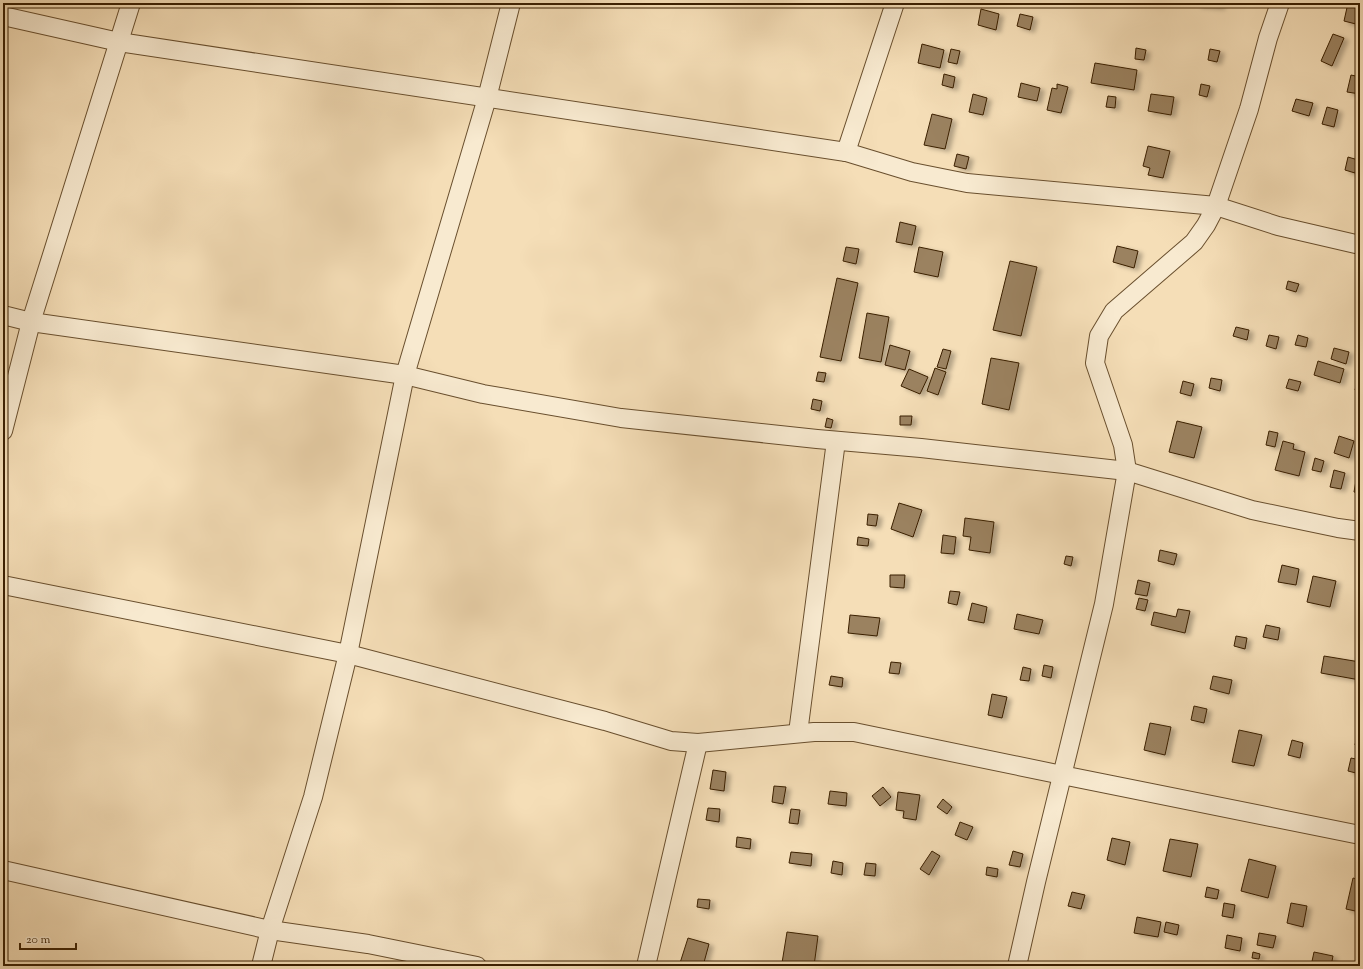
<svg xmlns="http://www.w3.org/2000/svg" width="1363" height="969" font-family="'Sorts Mill Goudy',serif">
  <defs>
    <filter id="shadow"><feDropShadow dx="4.5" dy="2.5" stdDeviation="2" flood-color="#0004"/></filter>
  </defs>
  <rect width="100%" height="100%" fill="#f5deb7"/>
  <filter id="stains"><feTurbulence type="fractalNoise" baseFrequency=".005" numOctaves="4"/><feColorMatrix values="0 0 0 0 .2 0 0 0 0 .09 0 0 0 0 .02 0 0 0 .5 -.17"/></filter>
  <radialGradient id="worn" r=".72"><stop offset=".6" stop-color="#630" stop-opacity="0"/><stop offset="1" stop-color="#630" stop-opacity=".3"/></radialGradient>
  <g fill="#9b8260" stroke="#3a1f01" filter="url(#shadow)">
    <path d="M1197 3H1221L1220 7 1197 5Z"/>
    <path d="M1348 3H1360V25L1344 21Z"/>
    <path d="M981 9 999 14 996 30 978 25Z"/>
    <path d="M1020 14 1033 17 1030 30 1017 26Z"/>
    <path d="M1333 34 1344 38 1332 66 1321 61Z"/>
    <path d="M922 44 944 50 940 68 918 63Z"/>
    <path d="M1136 48 1146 50 1144 60 1135 59Z"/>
    <path d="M951 49 960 51 957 64 948 62Z"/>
    <path d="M1210 49 1220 51 1217 62 1208 60Z"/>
    <path d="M1095 63 1137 70 1134 90 1091 83Z"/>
    <path d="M944 74 955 77 953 88 942 85Z"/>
    <path d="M1351 75 1360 77V94L1347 92Z"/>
    <path d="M1021 83 1040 88 1037 101 1018 97Z"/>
    <path d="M1057 84 1068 87 1061 113 1047 110 1052 88 1057 89Z"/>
    <path d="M1201 84 1210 86 1207 97 1199 95Z"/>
    <path d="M973 94 987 98 983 115 969 112Z"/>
    <path d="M1151 94 1174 97 1171 115 1148 111Z"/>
    <path d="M1108 96 1116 97 1115 108 1106 107Z"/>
    <path d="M1296 99 1313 103 1309 116 1292 111Z"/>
    <path d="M1327 107 1338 110 1334 127 1322 124Z"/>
    <path d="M932 114 952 119 945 149 924 145Z"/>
    <path d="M1148 146 1170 151 1163 178 1148 175 1150 168 1143 166Z"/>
    <path d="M957 154 969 157 966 169 954 166Z"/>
    <path d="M1348 157 1358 160 1355 173 1345 170Z"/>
    <path d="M900 222 916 226 912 245 896 242Z"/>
    <path d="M1117 246 1138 251 1134 268 1113 262Z"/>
    <path d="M846 247 859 249 856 264 843 261Z"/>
    <path d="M919 247 943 252 938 277 914 272Z"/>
    <path d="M1010 261 1037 267 1021 336 993 330Z"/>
    <path d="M837 278 858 283 841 361 820 357Z"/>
    <path d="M1288 281 1299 284 1296 292 1286 289Z"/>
    <path d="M867 313 889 317 881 362 859 358Z"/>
    <path d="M1236 327 1249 330 1247 340 1233 336Z"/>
    <path d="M1269 335 1279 337 1276 349 1266 346Z"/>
    <path d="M1298 335 1308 338 1306 347 1295 345Z"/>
    <path d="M890 345 910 351 905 370 885 365Z"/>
    <path d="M1334 348 1349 352 1346 364 1331 359Z"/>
    <path d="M943 349 951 351 946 369 937 367Z"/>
    <path d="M991 358 1019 363 1009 410 982 404Z"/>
    <path d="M1318 361 1344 369 1340 383 1314 375Z"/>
    <path d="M935 368 946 372 938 395 927 391Z"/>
    <path d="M909 369 928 377 920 394 901 386Z"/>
    <path d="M818 372 826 373 824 382 816 381Z"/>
    <path d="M1211 378 1222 380 1220 391 1209 388Z"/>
    <path d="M1289 379 1301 382 1298 391 1286 388Z"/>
    <path d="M1358 379 1360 380V391L1355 390Z"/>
    <path d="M1183 381 1194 384 1191 396 1180 393Z"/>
    <path d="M813 399 822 401 820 411 811 409Z"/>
    <path d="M900 416H912L911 425H900Z"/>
    <path d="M827 418 833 420 831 428 825 427Z"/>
    <path d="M1177 421 1202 427 1194 458 1169 452Z"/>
    <path d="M1269 431 1278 433 1275 447 1266 445Z"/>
    <path d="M1339 436 1354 441 1349 458 1334 453Z"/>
    <path d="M1283 441 1294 444 1293 449 1305 452 1299 476 1275 470Z"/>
    <path d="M1315 458 1324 461 1321 472 1312 470Z"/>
    <path d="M1359 463H1360V493L1354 492Z"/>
    <path d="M1334 470 1345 473 1341 489 1330 487Z"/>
    <path d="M899 503 922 510 913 537 891 529Z"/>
    <path d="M868 514 878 515 876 526 867 525Z"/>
    <path d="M965 518 994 522 990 553 969 550 971 537 963 536Z"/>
    <path d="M943 535 956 537 954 554 941 553Z"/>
    <path d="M858 537 869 539 868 546 857 545Z"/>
    <path d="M1160 550 1177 554 1174 565 1158 561Z"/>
    <path d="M1066 556 1073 557 1071 566 1064 564Z"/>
    <path d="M1282 565 1299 569 1296 585 1278 582Z"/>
    <path d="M890 575H905L904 588 890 587Z"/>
    <path d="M1313 576 1336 581 1330 607 1307 602Z"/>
    <path d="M1138 580 1150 583 1147 596 1135 594Z"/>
    <path d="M950 591 960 592 957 605 948 603Z"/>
    <path d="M1139 598 1148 600 1145 611 1136 609Z"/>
    <path d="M972 603 987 607 984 623 968 620Z"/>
    <path d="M1178 609 1190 611 1185 633 1151 625 1154 612 1176 617Z"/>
    <path d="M1017 614 1043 620 1039 634 1014 629Z"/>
    <path d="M850 615 880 618 877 636 848 633Z"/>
    <path d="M1266 625 1280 628 1278 640 1263 637Z"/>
    <path d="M1236 636 1247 638 1245 649 1234 646Z"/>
    <path d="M1324 656 1360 662V680L1321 673Z"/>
    <path d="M891 662 901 663 899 674 889 673Z"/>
    <path d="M1044 665 1053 667 1051 678 1042 676Z"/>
    <path d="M1023 667 1031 669 1029 681 1020 680Z"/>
    <path d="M831 676 843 678 842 687 829 685Z"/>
    <path d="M1213 676 1232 680 1229 694 1210 689Z"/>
    <path d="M992 694 1007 697 1002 718 988 715Z"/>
    <path d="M1194 706 1207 709 1204 723 1191 720Z"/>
    <path d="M1150 723 1171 727 1165 755 1144 750Z"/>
    <path d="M1359 726 1360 727V746L1355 745Z"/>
    <path d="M1239 730 1262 735 1254 766 1232 762Z"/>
    <path d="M1292 740 1303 743 1300 758 1288 755Z"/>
    <path d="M1351 758 1360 760V774L1348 771Z"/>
    <path d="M713 770 726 772 724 791 710 789Z"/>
    <path d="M774 786 786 787 783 804 772 802Z"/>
    <path d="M883 787 891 797 880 806 872 796Z"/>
    <path d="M830 791 847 793 846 806 828 804Z"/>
    <path d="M898 792 920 795 916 820 903 818 904 811 896 810Z"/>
    <path d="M943 799 952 807 947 814 937 807Z"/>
    <path d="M708 808 720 809 719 822 706 820Z"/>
    <path d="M791 809 800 810 798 824 789 823Z"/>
    <path d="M960 822 973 827 967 840 955 835Z"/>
    <path d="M737 837 751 839 750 849 736 847Z"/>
    <path d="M1112 838 1130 842 1125 865 1107 860Z"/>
    <path d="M1170 839 1198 844 1191 877 1163 871Z"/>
    <path d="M932 851 940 856 929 875 920 869Z"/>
    <path d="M1013 851 1023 854 1020 867 1009 865Z"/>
    <path d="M791 852 812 854 811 866 789 863Z"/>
    <path d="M1249 859 1276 866 1268 898 1241 891Z"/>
    <path d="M833 861 843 863 842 875 831 873Z"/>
    <path d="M866 863 876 864 875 876 864 875Z"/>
    <path d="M987 867 998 869 997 877 986 875Z"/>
    <path d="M1353 878 1360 880V912L1346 909Z"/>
    <path d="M1207 887 1219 890 1217 899 1205 897Z"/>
    <path d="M1072 892 1085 895 1081 909 1068 906Z"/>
    <path d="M698 899 710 900 709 909 697 907Z"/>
    <path d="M1224 903 1235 905 1233 918 1222 916Z"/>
    <path d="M1291 903 1307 906 1303 927 1287 923Z"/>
    <path d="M1137 917 1161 922 1158 937 1134 933Z"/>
    <path d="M1166 922 1179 925 1177 935 1164 932Z"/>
    <path d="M787 932 818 936 814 966 782 963Z"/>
    <path d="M1259 933 1276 936 1273 948 1257 945Z"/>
    <path d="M1227 935 1242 938 1240 951 1225 948Z"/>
    <path d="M688 938 709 944 703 966H691L680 963Z"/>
    <path d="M1253 952 1260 954 1259 959 1252 958Z"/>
    <path d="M1314 952 1333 956 1331 966H1311Z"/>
    <path d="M841 962 855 964V966H841Z"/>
  </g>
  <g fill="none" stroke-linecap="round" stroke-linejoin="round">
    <g stroke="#694f2e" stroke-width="20">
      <g id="minor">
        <path d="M3 16 119 42 846 152 912 172 967 183 1216 206 1278 226 1360 245"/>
        <path d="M846 152 895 3"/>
        <path d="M3 315 31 322 405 375 483 394 621 418 817 439 921 448 1127 471 1252 510 1338 528 1360 531"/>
        <path d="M3 431 31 322 131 3"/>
        <path d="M3 585 348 654 605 721 671 741 698 743 814 732H854L1062 775 1360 835"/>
        <path d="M798 733 836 441"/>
        <path d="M3 870 270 930 368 944 477 966"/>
        <path d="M261 966 270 930 313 797 348 654 405 375 487 98 511 3"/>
        <path d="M646 966 698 743"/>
        <path d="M1017 966 1036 882 1104 604 1127 471 1123 445 1095 363 1099 336 1114 311 1194 242 1206 225 1216 206 1249 109 1268 38 1280 3"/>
      </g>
    </g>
    <use href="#minor" stroke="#f8ead0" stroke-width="18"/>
  </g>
  <rect width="1363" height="969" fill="none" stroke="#f5deb7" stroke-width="16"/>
  <rect x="4" y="4" width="1355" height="961" fill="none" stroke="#3a1f01" stroke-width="2"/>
  <rect x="8" y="8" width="1347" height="953" fill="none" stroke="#3a1f01"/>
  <path d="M20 943v6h56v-6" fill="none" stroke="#3a1f01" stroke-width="2"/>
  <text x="26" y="943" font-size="12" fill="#3a1f01" stroke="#f8ead0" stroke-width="3" paint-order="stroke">20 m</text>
  <rect width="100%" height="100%" filter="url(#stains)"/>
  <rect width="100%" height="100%" fill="url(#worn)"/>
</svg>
